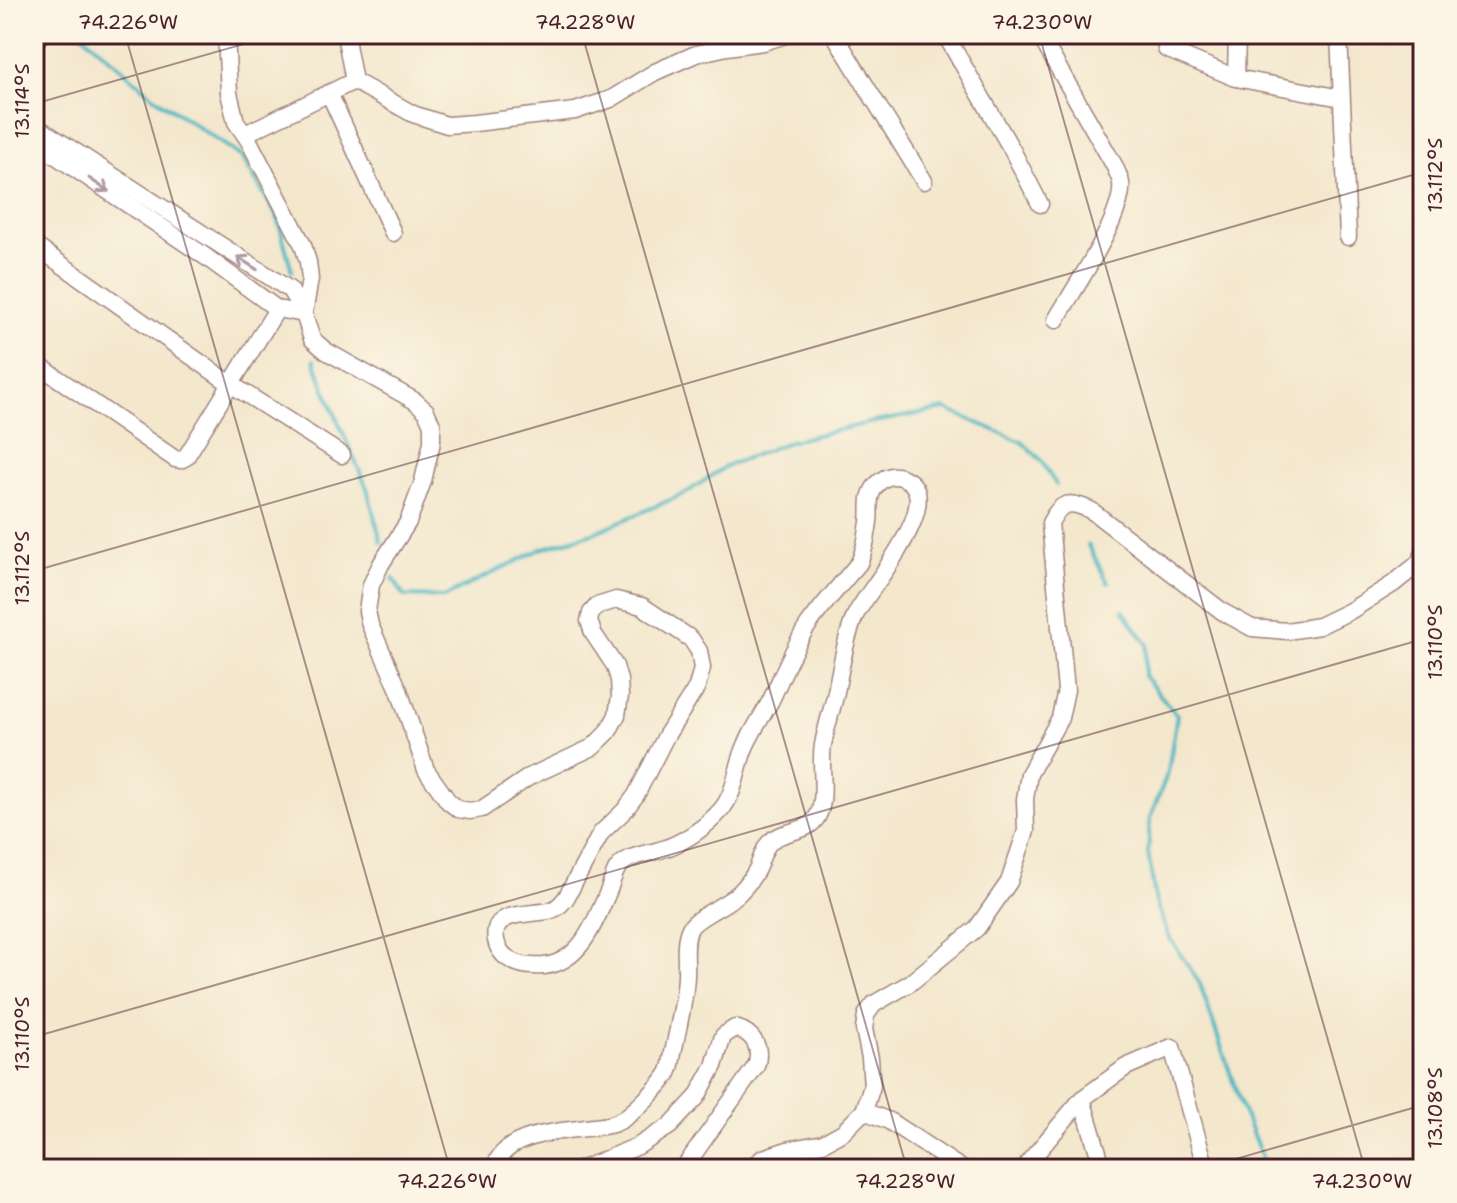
<svg xmlns="http://www.w3.org/2000/svg" width="1457" height="1203" font-family="'Shantell Sans',sans-serif">
  <rect width="100%" height="100%" fill="#fcf5e5"/>
  <filter id="ink" filterUnits="userSpaceOnUse"><feTurbulence type="fractalNoise" baseFrequency=".0125" numOctaves="2"/><feDisplacementMap in="SourceGraphic" scale="16" xChannelSelector="R" yChannelSelector="G"/><feConvolveMatrix kernelMatrix="1 2 1 2 8 2 1 2 1" color-interpolation-filters="sRGB"/></filter>
  <filter id="wash" filterUnits="userSpaceOnUse"><feTurbulence type="fractalNoise" baseFrequency=".006" numOctaves="4" result="noise"/><feDisplacementMap in="SourceGraphic" scale="32" xChannelSelector="R" yChannelSelector="G"/><feGaussianBlur stdDeviation="1.8" result="paint"/><feColorMatrix in="noise" values="0 0 0 0 0 0 0 0 0 0 0 0 0 0 0 0 0 1.4 0 .05"/><feComposite in="paint" operator="in"/></filter>
  <g filter="url(#wash)">
    <rect width="100%" height="100%" fill="#f3e7cc"/>
    <g fill="none" stroke-linecap="round" stroke-linejoin="round">
      <g stroke="#48b6c2" stroke-width="4">
        <path d="M82 34 154 97 242 157 277 216 292 271"/>
        <path d="M314 360 334 412 367 488 381 542"/>
        <path d="M1088 545 1108 583"/>
        <path d="M393 578 404 596 444 597 541 549 596 532 686 493 726 466 791 441 869 423 945 409 1022 442 1040 459 1056 485"/>
        <path d="M1123 610 1147 644 1144 676 1177 715 1168 772 1150 818 1148 853 1156 902 1168 935 1200 984 1243 1111 1267 1169"/>
      </g>
    </g>
  </g>
  <g filter="url(#ink)">
    <g fill="none" stroke-linecap="round" stroke-linejoin="round">
      <g stroke="#9e837c" stroke-width="19">
        <g id="minor">
          <path d="M226 34 229 93 236 122 249 141 303 245 308 262 310 279 304 314 312 339 326 351 415 401 426 411 432 425V442L423 481 408 522 381 564 371 585 367 611 370 625 399 690 426 770 448 801 458 809 470 811 482 809 529 777 593 747 608 732 617 715 620 696 619 680 615 666 593 633 589 621 591 613 597 606 616 600 642 606 691 639 699 651 702 668 697 687 666 736 636 795 625 810 601 833 566 898C562 903 558 908 552 910 535 916 490 908 496 940 497 947 502 955 509 959 519 966 531 967 544 966 581 962 595 922 608 892 611 885 613 876 617 869 627 854 651 854 666 848 686 841 707 826 721 810 737 791 736 765 747 743 754 728 763 715 771 700 782 677 794 645 809 624 824 603 842 583 859 563 865 550 867 537 869 522 870 514 869 506 870 498 873 485 886 472 901 477 954 495 865 592 855 616 845 640 841 667 836 692 832 710 826 727 823 745 819 766 828 799 817 817 807 834 783 829 770 842 763 849 761 861 757 869 753 877 745 887 739 893 727 905 696 917 690 928 683 942 687 961 686 976 685 1000 679 1024 674 1048 672 1055 672 1064 669 1071 663 1084 635 1111 623 1119 614 1125 604 1126 594 1127 567 1131 515 1132 499 1158 498 1158 495 1168 495 1169"/>
          <path d="M345 34 354 81"/>
          <path d="M834 34 924 181"/>
          <path d="M945 34 1011 148 1040 204"/>
          <path d="M1039 34 1114 165C1116 170 1120 177 1121 183 1125 215 1073 290 1056 320"/>
          <path d="M1339 34 1348 237"/>
          <path d="M34 44 41 34"/>
          <path d="M1166 49 1236 78 1341 98"/>
          <path d="M1236 78 1237 34"/>
          <path d="M354 81 413 114 447 125 475 123 575 111 611 99 655 72 696 54 727 47 763 42 789 34"/>
          <path d="M329 93 393 233"/>
          <path d="M34 125 290 290 304 314"/>
          <path d="M245 134 354 81"/>
          <path d="M34 141 206 257 277 309 304 314"/>
          <path d="M34 245 232 385 342 455"/>
          <path d="M34 362 175 459 180 460 186 457 277 309"/>
          <path d="M1082 1099 1103 1169"/>
          <path d="M864 1111 889 1121 962 1169"/>
          <path d="M1028 1163 1082 1099 1126 1067 1172 1047 1206 1169"/>
          <path d="M582 1169 638 1146 670 1126 697 1097 714 1066 723 1036 735 1028C754 1033 762 1048 756 1066L683 1169"/>
          <path d="M749 1169 763 1158 787 1150 823 1143 843 1132 864 1111 872 1086 870 1058 864 1029 866 1015 874 1004 910 983 977 928 1009 882 1026 831 1025 799 1029 774 1060 718 1066 690 1050 523C1061 501 1070 500 1092 511L1223 612 1252 628 1287 631 1319 626 1350 611 1393 584 1418 564 1423 555"/>
        </g>
      </g>
      <use href="#minor" stroke="#fff" stroke-width="16"/>
    </g>
    <defs><path id="oneway-shaft" d="M-6 0H5M1.5-3L5.5 0L1.5 3" fill="none" stroke-width="1.6" stroke-linecap="round" stroke-linejoin="round" transform="scale(2)"/></defs>
    <g stroke="#ae9aa0">
      <use href="#oneway-shaft" transform="translate(99 185) rotate(34)"/>
      <use href="#oneway-shaft" transform="translate(247 263) rotate(-147)"/>
    </g>
  </g>
  <path fill="none" stroke="#4a1f2b" stroke-width="2" stroke-opacity="0.45" d="M125 34 450 1169M582 34 907 1169M1039 34 1365 1169M34 104 279 34M34 571 1423 172M34 1037 1423 639M1201 1169 1423 1105"/>
  <rect width="1457" height="1203" fill="none" stroke="#fcf5e5" stroke-width="88"/>
  <rect x="44" y="44" width="1369" height="1115" fill="none" stroke="#4a1f2b" stroke-width="3"/>
  <g font-size="20" text-anchor="middle" fill="#4a1f2b">
    <text x="128" y="29">74.226°W</text>
    <text x="585" y="29">74.228°W</text>
    <text x="1042" y="29">74.230°W</text>
    <text transform="translate(22 101) rotate(-90)" y="7">13.114°S</text>
    <text transform="translate(1435 175) rotate(-90)" y="7">13.112°S</text>
    <text transform="translate(22 568) rotate(-90)" y="7">13.112°S</text>
    <text transform="translate(1435 642) rotate(-90)" y="7">13.110°S</text>
    <text transform="translate(22 1034) rotate(-90)" y="7">13.110°S</text>
    <text transform="translate(1435 1108) rotate(-90)" y="7">13.108°S</text>
    <text x="447" y="1188">74.226°W</text>
    <text x="905" y="1188">74.228°W</text>
    <text x="1362" y="1188">74.230°W</text>
  </g>
</svg>
